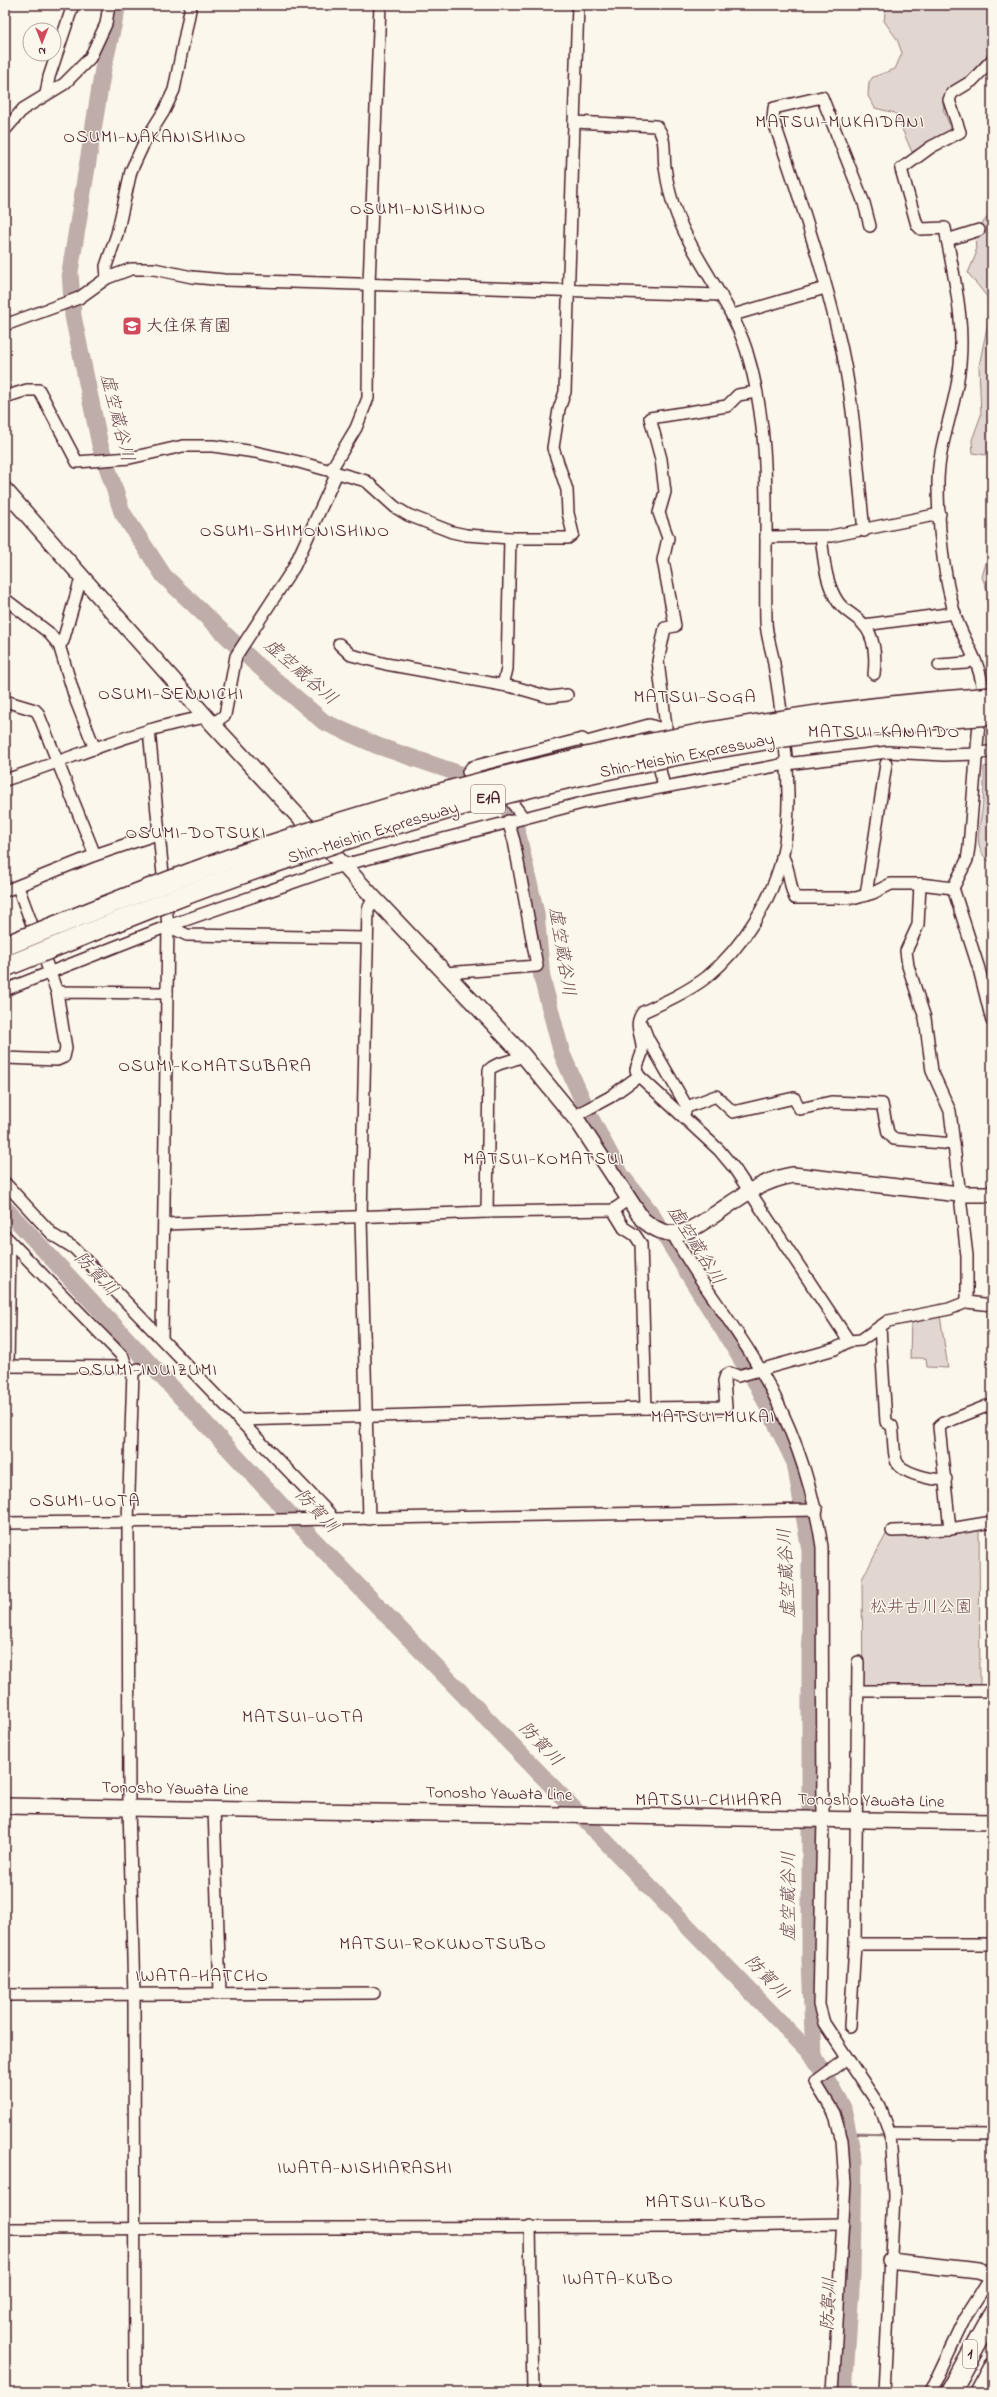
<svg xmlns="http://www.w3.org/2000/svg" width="997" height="2397" font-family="'Indie Flower','Klee One',sans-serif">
  <rect width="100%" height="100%" fill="#fbf7ec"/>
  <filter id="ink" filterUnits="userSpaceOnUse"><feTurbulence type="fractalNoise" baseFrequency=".025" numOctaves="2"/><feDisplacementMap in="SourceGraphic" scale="8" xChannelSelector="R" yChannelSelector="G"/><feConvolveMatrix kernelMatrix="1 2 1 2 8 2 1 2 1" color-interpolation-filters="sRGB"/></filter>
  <g filter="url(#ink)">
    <g fill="#e2d7d0" stroke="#967b7e">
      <path d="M886 5H992V50L967 76 950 89 943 109 952 131 912 152 895 113 875 108 868 96 869 82 873 77 895 69 902 53 897 39 884 21Z"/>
      <path d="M992 211V456L973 453 972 440 981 415 979 366 992 303 968 273 976 254 975 233Z"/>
      <path d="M992 541V602L982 577Z"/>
      <path d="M992 638V676H986Z"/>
      <path d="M992 765V863C969 849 982 823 983 801 984 790 984 779 984 767Z"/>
      <path d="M940 1315 948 1368 927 1367 926 1358H910L911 1319Z"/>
      <path d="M979 1526 980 1688H863L862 1579 889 1529Z"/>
    </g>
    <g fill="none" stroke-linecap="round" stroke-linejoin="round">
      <path stroke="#907477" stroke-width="3" d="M850 2133 888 2134"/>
      <g stroke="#bfadaa" stroke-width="17">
        <path d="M118 5 103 69 70 272 73 316 100 445 122 512 164 576 254 662 324 722 378 746 469 777 495 791 506 804 516 827 536 913 542 978 562 1054 589 1115 621 1175 650 1212 758 1386 795 1463 810 1550V1962L814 2057"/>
        <path d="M5 1208 310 1536 814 2057 843 2108 854 2160 852 2275 844 2392"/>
      </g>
      <g stroke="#4a1f2b" stroke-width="14">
        <g id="street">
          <path d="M46 94 49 77 73 5"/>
          <path d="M574 122 656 126C667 138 663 151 665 167 667 182 671 200 677 215 695 262 730 300 746 349 774 437 764 530 766 621 766 635 772 650 774 664 779 694 783 725 786 756 789 787 789 823 783 854 773 899 742 948 707 977 687 992 665 1002 643 1012 632 1026 644 1037 642 1052 641 1058 637 1064 636 1070L639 1076"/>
          <path d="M5 130 23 109 64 84 90 58 106 24 109 5"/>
          <path d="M947 240 979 230"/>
          <path d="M107 278 106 266 117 234 131 171 144 143 164 111 174 90 191 5"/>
          <path d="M733 315 825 288"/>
          <path d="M5 325 79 298 107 278 131 269H154L192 277 224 280 721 295"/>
          <path d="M5 397 27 390H39L77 462 130 458 183 446H213L255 452 299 462 366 481 395 507 408 515 452 532 466 535 510 538H568L573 534 568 513 567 490 553 448 559 409 565 392 578 5"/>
          <path d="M331 470 356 428 368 398 369 284 380 5"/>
          <path d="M864 531C857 466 854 396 838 333 821 261 797 190 773 119L774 108 822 97 864 203 870 226"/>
          <path d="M766 537 831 536 940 514"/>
          <path d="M821 537C824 558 825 583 838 602 844 611 856 616 863 624 875 636 876 658 874 674"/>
          <path d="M5 599 48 632 59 645 76 701 95 749"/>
          <path d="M864 625 955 613"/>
          <path d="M339 644 351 655 386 664 518 688 549 697 567 695"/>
          <path d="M59 645 63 641 79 585 84 578"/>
          <path d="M939 665 966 663 974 659"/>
          <path d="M503 685 507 669 510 538"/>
          <path d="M5 701 35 710 38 713 95 855 5 891"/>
          <path d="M213 724 225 715 236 656 294 567 337 473"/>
          <path d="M149 730 168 926 162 1339"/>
          <path d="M5 780C72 759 137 728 206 717"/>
          <path d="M487 780 468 772 472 767 582 739 587 742 649 725 665 730"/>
          <path d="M664 786 660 770 666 727 658 661 665 628 675 626 663 560 668 538 659 513 665 492 661 459 650 418 727 406 738 395 756 392"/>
          <path d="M503 791 523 817"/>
          <path d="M95 855 157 834"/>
          <path d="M782 856C791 869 788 884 795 898H856L873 893 891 884H920L953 888"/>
          <path d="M920 884 918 925 906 951 908 966 925 1018 932 1071 950 1111 967 1256V1302"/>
          <path d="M18 887 57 992"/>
          <path d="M953 888 967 860 969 847 982 685C979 659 961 637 954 612 943 571 938 525 938 483 938 447 953 413 958 379 967 327 954 278 945 228L921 229 917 225 901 169 931 147 960 132 949 100 952 93 972 81 992 60"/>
          <path d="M953 888 979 969 992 1021"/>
          <path d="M866 895 886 764"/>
          <path d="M168 926 187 935 367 938"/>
          <path d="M445 973 537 966 514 841 508 821"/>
          <path d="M5 990 168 926 343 865 586 802 786 764 888 752 944 755 977 754 992 751"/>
          <path d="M643 1026 648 1039 687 1107"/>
          <path d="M5 1058 57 1060 64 1057 66 1048 57 992 167 993"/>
          <path d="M683 1116 687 1107 716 1096 733 1112 794 1098 800 1109 831 1102 882 1104 888 1133 894 1139 954 1144"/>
          <path d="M573 1117 610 1097 639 1076 719 1150 734 1168 849 1341"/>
          <path d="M5 1183 53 1235 74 1248 329 1513 332 1519"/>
          <path d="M613 1210 624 1228 635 1235 641 1244 646 1408 726 1407 724 1381 726 1375 730 1373 738 1376 835 1349 849 1341 861 1340 888 1321 949 1309 967 1302 992 1305"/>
          <path d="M487 1212 489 1070C497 1061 512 1063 523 1055"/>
          <path d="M165 1224 487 1212 613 1210 629 1199"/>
          <path d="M672 1233C698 1281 734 1323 761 1371 792 1425 813 1485 822 1547L823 1819 819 2005 824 2023 880 2107 890 2133 894 2196 884 2392"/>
          <path d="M5 1236 123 1357 127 1367 133 1372"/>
          <path d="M880 1327 886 1422 892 1426C894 1437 893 1450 896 1460 899 1473 934 1481 946 1479"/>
          <path d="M5 1366 127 1367"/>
          <path d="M8 1366 10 1241"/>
          <path d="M241 1420 646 1408"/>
          <path d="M369 1519 361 1218 368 909 374 898"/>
          <path d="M5 1523 280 1520 817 1510"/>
          <path d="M950 1529 939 1427 944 1423 992 1404"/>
          <path d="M892 1531 950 1529 992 1522"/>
          <path d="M858 1691H992"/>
          <path d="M214 1808 220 1994"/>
          <path d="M855 1944H992"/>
          <path d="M5 1995 374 1993"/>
          <path d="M850 2026 855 1944 858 1662"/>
          <path d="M890 2133 992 2134"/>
          <path d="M530 2226 533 2392"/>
          <path d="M5 2229 680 2227 843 2224"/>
          <path d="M135 2392 134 1995 129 1807 128 1522 133 1372 138 1369"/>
          <path d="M833 2392 845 2184 842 2140 834 2113 815 2082 847 2058"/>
          <path d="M930 2392 965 2318 992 2276"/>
        </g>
      </g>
      <g stroke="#4a1f2b" stroke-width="18">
        <g id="secondary">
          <path d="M5 490 206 717 374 898 523 1055 579 1123 642 1219C651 1227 664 1235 678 1233 690 1232 701 1223 711 1217 738 1199 761 1180 793 1175L959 1194H992"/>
          <path d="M5 1806 992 1822"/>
          <path d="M890 2261 978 2271 992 2276"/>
        </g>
      </g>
      <g stroke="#4a1f2b" stroke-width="22">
        <g id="highway">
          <path d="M950 2392 992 2316"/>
          <path d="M979 2392 992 2368"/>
        </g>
      </g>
      <use href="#street" stroke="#fbf7ec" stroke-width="11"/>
      <use href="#secondary" stroke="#fbf7ec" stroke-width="15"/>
      <use href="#highway" stroke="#fbf7ec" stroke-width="19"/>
      <g stroke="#4a1f2b" stroke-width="22" stroke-linecap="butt">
        <g id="highway-bridge">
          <path d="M5 946C90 912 177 876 264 847 500 768 744 714 992 697"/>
          <path d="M5 967C97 930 189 891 283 860 511 783 751 730 992 715"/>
        </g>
      </g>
      <use href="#highway-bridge" stroke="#fbf7ec" stroke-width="19"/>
    </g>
  </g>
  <defs>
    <g id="school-square" transform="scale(1)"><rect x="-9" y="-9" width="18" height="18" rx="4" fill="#d1495b" stroke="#fbf7ec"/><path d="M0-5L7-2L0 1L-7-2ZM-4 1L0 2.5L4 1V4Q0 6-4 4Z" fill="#fff"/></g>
  </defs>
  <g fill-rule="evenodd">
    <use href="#school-square" x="132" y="326"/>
  </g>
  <g text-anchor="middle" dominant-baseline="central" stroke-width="3" stroke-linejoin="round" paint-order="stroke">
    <g fill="#fbf7ec" stroke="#7f6065" stroke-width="1">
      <rect x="471" y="785" width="34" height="28" rx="3"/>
      <rect x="963" y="2340" width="14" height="28" rx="3"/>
    </g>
    <g font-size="16" font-weight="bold" fill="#4a1f2b">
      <text x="488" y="799">E1A</text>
      <text x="970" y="2354">1</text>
    </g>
    <g font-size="17" fill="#4a1f2b" stroke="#fbf7ec" text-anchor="start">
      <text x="146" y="326">大住保育園</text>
    </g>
    <g font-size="17" fill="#4a1f2b" stroke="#fbf7ec">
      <text transform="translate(687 756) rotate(-11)">Shin-Meishin Expressway</text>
      <text transform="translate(373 833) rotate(-17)">Shin-Meishin Expressway</text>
      <text transform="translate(175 1789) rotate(1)">Tonosho Yawata Line</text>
      <text transform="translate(499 1794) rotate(1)">Tonosho Yawata Line</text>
      <text transform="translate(871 1801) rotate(1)">Tonosho Yawata Line</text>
    </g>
    <g font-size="17" fill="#704d54" stroke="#fbf7ec">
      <text x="921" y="1607">松井古川公園</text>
    </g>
    <g font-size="18" letter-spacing="1" fill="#4a1f2b" stroke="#fbf7ec">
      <text x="840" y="123">MATSUI-MUKAIDANI</text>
      <text x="155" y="138">OSUMI-NAKANISHINO</text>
      <text x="418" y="210">OSUMI-NISHINO</text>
      <text x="295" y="532">OSUMI-SHIMONISHINO</text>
      <text x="171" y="695">OSUMI-SENNICHI</text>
      <text x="695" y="698">MATSUI-SOGA</text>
      <text x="884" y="733">MATSUI-KANAIDO</text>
      <text x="196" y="834">OSUMI-DOTSUKI</text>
      <text x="215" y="1067">OSUMI-KOMATSUBARA</text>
      <text x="544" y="1160">MATSUI-KOMATSUI</text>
      <text x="148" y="1371">OSUMI-INUIZUMI</text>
      <text x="713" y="1418">MATSUI-MUKAI</text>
      <text x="85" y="1502">OSUMI-UOTA</text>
      <text x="303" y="1718">MATSUI-UOTA</text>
      <text x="709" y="1801">MATSUI-CHIHARA</text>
      <text x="443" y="1945">MATSUI-ROKUNOTSUBO</text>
      <text x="202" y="1977">IWATA-HATCHO</text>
      <text x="365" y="2169">IWATA-NISHIARASHI</text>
      <text x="706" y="2203">MATSUI-KUBO</text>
      <text x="618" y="2280">IWATA-KUBO</text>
    </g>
    <g font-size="18" font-style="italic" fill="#6d4a51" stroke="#fbf7ec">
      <text transform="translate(116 418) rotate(76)">虚空蔵谷川</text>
      <text transform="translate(300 673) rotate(41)">虚空蔵谷川</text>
      <text transform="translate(561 952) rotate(81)">虚空蔵谷川</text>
      <text transform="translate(695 1246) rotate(58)">虚空蔵谷川</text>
      <text transform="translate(95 1275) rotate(47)">防賀川</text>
      <text transform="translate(316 1512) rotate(47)">防賀川</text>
      <text transform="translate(788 1573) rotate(-93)">虚空蔵谷川</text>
      <text transform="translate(540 1745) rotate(46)">防賀川</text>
      <text transform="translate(790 1896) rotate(-90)">虚空蔵谷川</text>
      <text transform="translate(766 1978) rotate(46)">防賀川</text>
      <text transform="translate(830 2304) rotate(-87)">防賀川</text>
    </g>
  </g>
  <rect width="997" height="2397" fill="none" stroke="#fbf7ec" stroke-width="20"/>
  <rect x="10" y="10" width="977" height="2377" fill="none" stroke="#4a1f2b" stroke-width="1.5" filter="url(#ink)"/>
  <g transform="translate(42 42) rotate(180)"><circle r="19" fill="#fbf7ec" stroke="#b4a19f"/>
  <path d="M0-3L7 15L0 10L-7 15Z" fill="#d1495b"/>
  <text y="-6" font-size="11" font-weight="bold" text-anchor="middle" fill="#4a1f2b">N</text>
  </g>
</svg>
